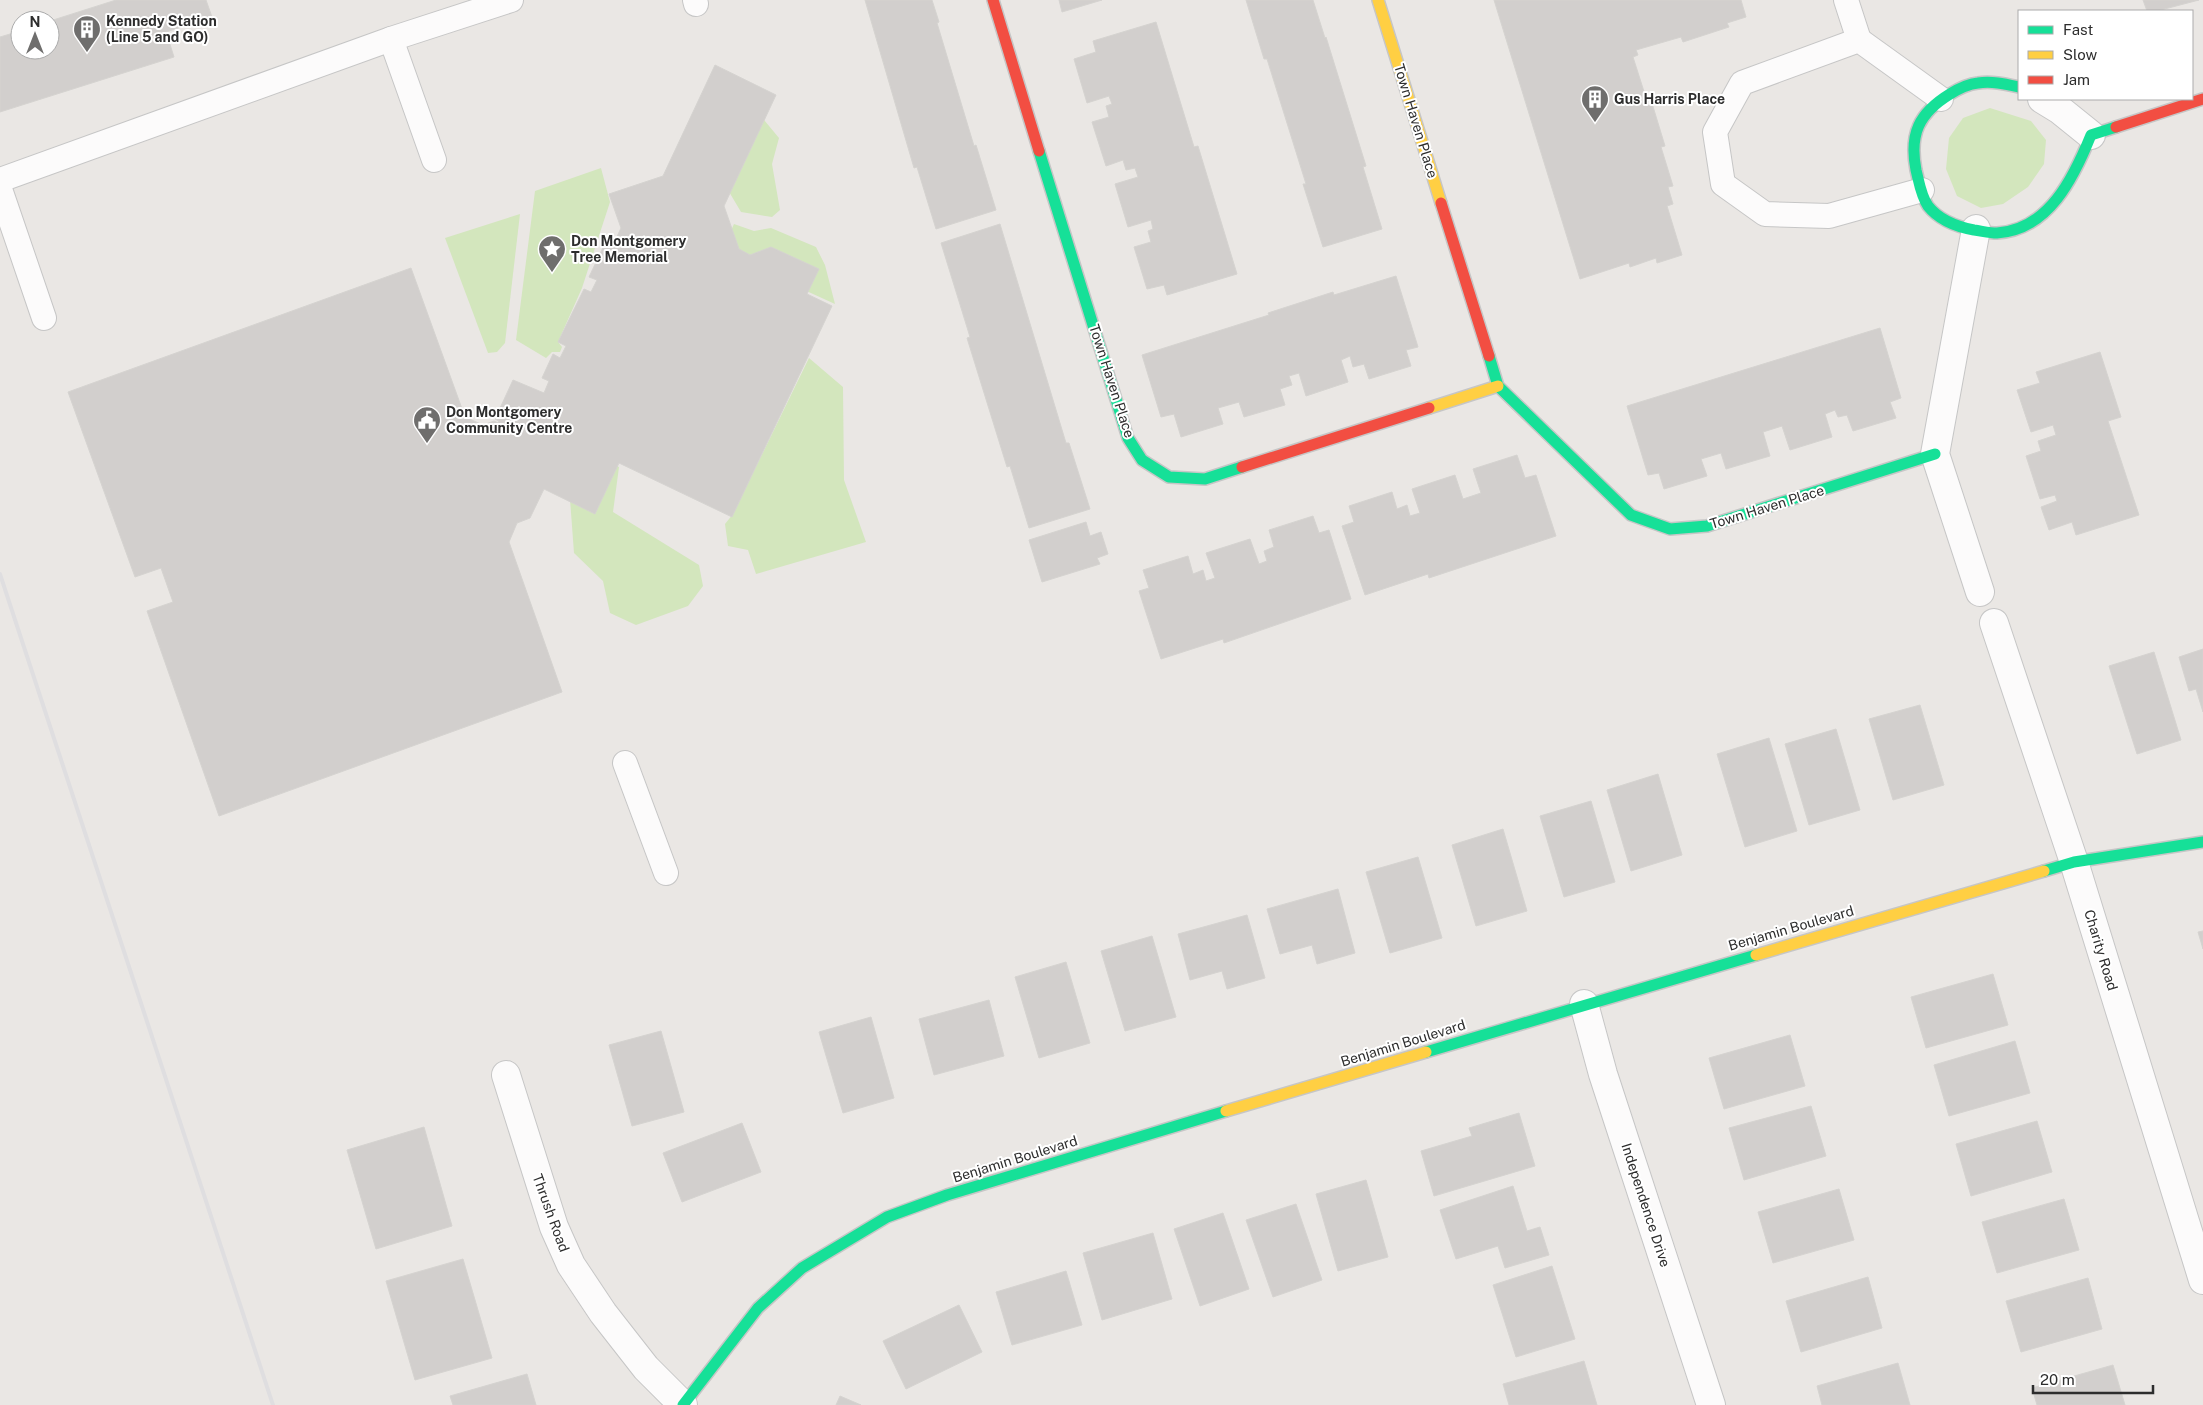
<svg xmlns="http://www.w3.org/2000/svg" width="2203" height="1405" font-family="'Public Sans',sans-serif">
  <rect width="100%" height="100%" fill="#eae7e4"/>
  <g fill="#d3e6bd">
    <path d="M1990 108 2031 121 2046 140 2044 164 2028 187 2003 204 1981 208 1957 196 1946 169 1949 138 1963 118Z"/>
    <path d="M760 115 779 138 772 164 780 210 772 217 741 212 725 185Z"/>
    <path d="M601 168 610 202 582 288 558 342 562 347 560 352H552L546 358 516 340 535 191Z"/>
    <path d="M520 214 505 343 497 352 488 353 445 238Z"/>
    <path d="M734 224 754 231 771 228 816 247 825 265 835 304 721 252Z"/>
    <path d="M809 358 843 387 844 480 866 542 756 574 748 550 728 546 725 524 733 514Z"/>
    <path d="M573 445 619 467 613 512 699 565 703 586 688 606 636 625 610 613 603 581 574 553 570 499Z"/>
  </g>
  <g fill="#d2cfcd" stroke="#d5d3d0">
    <path d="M116 0H206L212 17 166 32 174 57 0 112V37L20 31V50H50V21Z"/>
    <path d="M865 0H932L939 22 937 23 974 146 976 145 996 210 936 229 917 167 914 168Z"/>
    <path d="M1059 0H1102L1062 12Z"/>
    <path d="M1246 0H1313L1325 38 1326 37 1366 166 1363 167 1382 229 1323 247 1303 184H1306L1267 59H1264Z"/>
    <path d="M1494 0H1741L1746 17 1727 23 1729 27 1683 42 1681 37 1636 50 1638 55 1633 57 1647 101 1651 100 1665 146 1661 147 1673 186 1668 187 1673 204 1667 206 1682 255 1657 263 1656 258 1630 267 1629 263 1580 279Z"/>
    <path d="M2143 0H2199L2157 11H2147Z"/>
    <path d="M1156 22 1194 147 1198 146 1237 274 1167 295 1164 285 1147 289 1134 247 1151 242 1148 231 1153 229 1151 220 1128 227 1115 184 1138 177 1135 168 1126 170 1123 160 1106 166 1092 122 1109 117 1106 106 1112 104 1109 96 1087 103 1074 59 1096 52 1093 41Z"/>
    <path d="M715 65 776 95 724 206 739 249 750 255 771 247 819 269 807 294 832 306 732 517 619 463 595 514 544 489 530 518 517 523 509 542 562 692 219 816 147 611 173 602 161 568 135 577 68 392 411 268 465 417 483 425 494 421 498 423 499 421 495 419 513 380 544 393 549 381 542 378 553 354 560 358 566 346 558 342 584 289 591 292 597 280 589 277 607 239 614 243 621 228 609 194 663 176Z"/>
    <path d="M1000 224 1066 443H1069L1090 509 1029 528 1010 466 1007 467 967 338 970 337 941 243Z"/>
    <path d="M1396 276 1418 347 1406 350 1411 366 1369 379 1364 364 1353 367 1350 356 1341 360 1348 382 1306 396 1299 373 1289 376 1292 385 1280 389 1285 405 1244 417 1239 402 1218 408 1223 424 1181 437 1174 414 1161 417 1142 355 1269 315 1268 313 1333 292 1334 295Z"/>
    <path d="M1880 328 1901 398 1890 402 1896 418 1853 431 1847 415 1838 417 1835 410 1825 414 1832 437 1790 450 1782 426 1763 432 1770 456 1726 469 1721 453 1701 459 1707 476 1664 489 1659 473 1648 475 1627 406Z"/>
    <path d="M2100 352 2121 417 2108 421 2139 515 2076 535 2072 522 2049 530 2041 507 2057 501 2055 495 2040 499 2026 456 2041 451 2038 441 2056 435 2053 425 2031 432 2017 390 2040 383 2036 372Z"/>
    <path d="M1517 455 1525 478 1536 475 1556 536 1429 578 1428 574 1365 595 1342 526 1354 522 1349 506 1392 492 1397 509 1407 505 1410 516 1420 513 1412 489 1455 475 1463 499 1481 493 1473 469Z"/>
    <path d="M1313 516 1319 533 1329 530 1351 599 1224 643 1223 639 1161 659 1139 591 1149 588 1143 570 1188 556 1193 574 1203 570 1206 581 1215 578 1206 553 1250 539 1259 564 1267 561 1264 551 1274 547 1269 530Z"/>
    <path d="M1086 522 1090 536 1101 532 1108 554 1097 558 1100 564 1042 582 1029 540Z"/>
    <path d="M2203 649V712L2196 689 2189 691 2179 657Z"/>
    <path d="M2154 652 2181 740 2137 754 2109 666Z"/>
    <path d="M1920 705 1944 785 1893 800 1869 719Z"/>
    <path d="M1836 729 1860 810 1809 825 1785 744Z"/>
    <path d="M1769 738 1797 831 1745 847 1717 754Z"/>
    <path d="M1658 774 1682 855 1631 871 1607 790Z"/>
    <path d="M1591 801 1615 882 1564 897 1540 816Z"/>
    <path d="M1503 829 1527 911 1476 926 1452 845Z"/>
    <path d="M1418 857 1442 938 1390 953 1366 872Z"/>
    <path d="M1338 889 1355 953 1317 964 1312 945 1280 954 1267 909Z"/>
    <path d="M1247 915 1265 978 1227 989 1222 971 1190 980 1178 934Z"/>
    <path d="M2203 931V949L2198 932Z"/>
    <path d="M1152 936 1176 1017 1125 1031 1101 951Z"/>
    <path d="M1066 962 1090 1043 1039 1058 1015 977Z"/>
    <path d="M1993 974 2008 1025 1926 1048 1911 997Z"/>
    <path d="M989 1000 1004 1056 934 1075 919 1019Z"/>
    <path d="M871 1017 894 1098 843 1113 819 1032Z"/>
    <path d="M661 1031 684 1112 632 1126 609 1045Z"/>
    <path d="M1790 1035 1805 1086 1724 1109 1709 1058Z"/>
    <path d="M2015 1041 2030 1093 1949 1116 1934 1065Z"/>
    <path d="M1811 1106 1826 1156 1744 1180 1729 1128Z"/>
    <path d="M1519 1113 1535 1166 1434 1196 1421 1151 1472 1136 1469 1128Z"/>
    <path d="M2037 1121 2052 1172 1971 1196 1956 1144Z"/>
    <path d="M742 1123 761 1172 682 1202 663 1153Z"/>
    <path d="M424 1127 452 1226 376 1249 347 1150Z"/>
    <path d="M1366 1180 1388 1257 1338 1271 1316 1194Z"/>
    <path d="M1513 1186 1527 1231 1540 1227 1549 1255 1505 1268 1498 1246 1456 1259 1440 1210Z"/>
    <path d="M1839 1189 1854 1240 1773 1263 1758 1212Z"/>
    <path d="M2064 1199 2079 1250 1997 1273 1982 1222Z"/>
    <path d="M1296 1204 1322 1280 1273 1297 1246 1220Z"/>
    <path d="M1223 1213 1249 1289 1200 1306 1174 1229Z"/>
    <path d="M1153 1233 1172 1299 1102 1320 1083 1253Z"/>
    <path d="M463 1259 492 1358 415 1380 386 1281Z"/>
    <path d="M1552 1266 1575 1339 1516 1357 1493 1285Z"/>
    <path d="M1066 1271 1082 1325 1012 1345 996 1292Z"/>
    <path d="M1868 1277 1882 1328 1801 1352 1786 1301Z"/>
    <path d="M2088 1278 2102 1329 2021 1352 2006 1301Z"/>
    <path d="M959 1305 982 1352 906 1389 883 1341Z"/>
    <path d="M1584 1361 1597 1405H1509L1503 1384Z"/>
    <path d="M1898 1363 1910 1405H1822L1817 1386Z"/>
    <path d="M2113 1365 2125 1405H2037L2032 1388Z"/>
    <path d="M527 1374 536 1405H453L450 1396Z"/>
    <path d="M840 1396 861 1405H836Z"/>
  </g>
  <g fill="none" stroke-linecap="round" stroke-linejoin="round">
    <g stroke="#c6c6c6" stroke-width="26">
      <g id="lane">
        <path d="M695 0 696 4"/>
        <path d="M1846 0 1859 40"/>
        <path d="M391 39 511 0"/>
        <path d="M0 180 391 39 434 160"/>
        <path d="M0 189 44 318"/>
        <path d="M1922 190 1829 216 1765 214 1723 184 1715 132 1742 83 1859 40 1941 99"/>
        <path d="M625 763 666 873"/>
      </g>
    </g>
    <g stroke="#c6c6c6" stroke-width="30">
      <g id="street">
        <path d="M2042 99 2060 110 2091 135"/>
        <path d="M1976 229 1935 454 1980 592"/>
        <path d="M1994 623 2074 862 2203 1280"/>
        <path d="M1584 1004 1603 1074 1711 1405"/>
        <path d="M506 1075 554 1227 571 1265 603 1313 646 1368 683 1405"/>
      </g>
    </g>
    <g stroke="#c6c6c6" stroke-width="14">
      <g id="fast">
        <path d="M2019 87C2005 84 1992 81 1978 83 1968 84 1958 89 1950 94 1919 113 1909 134 1916 170 1919 182 1921 196 1928 206 1939 220 1958 227 1974 230 1982 231 1989 233 1997 233 2049 230 2074 177 2091 135L2116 127"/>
        <path d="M1039 151 1128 438 1142 460 1169 477 1205 479 1242 467"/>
        <path d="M1489 356 1498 386 1631 515 1670 529 1707 526 1935 454"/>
        <path d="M2044 871 2074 862 2203 842"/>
        <path d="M1426 1052 1756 955"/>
        <path d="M683 1405 758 1308 802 1268 887 1217 947 1195 1226 1111"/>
      </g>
    </g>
    <g stroke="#c6c6c6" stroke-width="14">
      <g id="slow">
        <path d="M1378 0 1441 203"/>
        <path d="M1429 408 1498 386"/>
        <path d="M1756 955 2044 871"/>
        <path d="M1226 1111 1426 1052"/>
      </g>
    </g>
    <g stroke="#c6c6c6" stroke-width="14">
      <g id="jam">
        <path d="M993 0 1039 151"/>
        <path d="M2116 127 2203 99"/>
        <path d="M1441 203 1489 356"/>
        <path d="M1242 467 1429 408"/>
      </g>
    </g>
    <use href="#lane" stroke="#fcfbfb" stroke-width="24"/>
    <use href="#street" stroke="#fcfbfb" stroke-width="28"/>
    <use href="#fast" stroke="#16e098" stroke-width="11"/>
    <use href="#slow" stroke="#ffcf43" stroke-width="11"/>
    <use href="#jam" stroke="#f24e42" stroke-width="11"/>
    <path stroke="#dfdee0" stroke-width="4" d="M0 574 273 1405"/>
  </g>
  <defs>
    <g id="building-pin" transform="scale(1.4375)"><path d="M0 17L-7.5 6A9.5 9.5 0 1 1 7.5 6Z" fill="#6f6e6d" stroke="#fff"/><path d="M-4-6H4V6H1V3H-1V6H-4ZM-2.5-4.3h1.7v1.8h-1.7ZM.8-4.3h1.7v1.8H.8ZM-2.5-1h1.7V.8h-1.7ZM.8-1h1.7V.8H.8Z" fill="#fff"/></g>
    <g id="sight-pin" transform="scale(1.4375)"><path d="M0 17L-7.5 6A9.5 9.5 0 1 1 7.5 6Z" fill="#6f6e6d" stroke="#fff"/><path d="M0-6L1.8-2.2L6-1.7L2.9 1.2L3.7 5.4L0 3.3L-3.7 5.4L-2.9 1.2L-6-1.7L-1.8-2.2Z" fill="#fff"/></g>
    <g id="civic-pin" transform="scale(1.4375)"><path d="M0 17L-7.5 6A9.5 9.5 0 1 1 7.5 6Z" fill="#6f6e6d" stroke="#fff"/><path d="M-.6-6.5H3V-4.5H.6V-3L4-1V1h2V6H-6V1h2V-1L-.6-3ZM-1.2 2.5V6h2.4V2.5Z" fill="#fff"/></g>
  </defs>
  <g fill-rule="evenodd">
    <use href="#building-pin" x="87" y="29"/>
    <use href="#building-pin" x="1595" y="99"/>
    <use href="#sight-pin" x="552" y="249"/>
    <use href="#civic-pin" x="427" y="420"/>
  </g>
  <g text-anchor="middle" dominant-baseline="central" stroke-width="4" stroke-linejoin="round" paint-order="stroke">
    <g font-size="14" font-weight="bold" fill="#2d2d2d" stroke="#fff" text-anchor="start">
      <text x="106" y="21">Kennedy Station<tspan x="106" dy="16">(Line 5 and GO)</tspan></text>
      <text x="1614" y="99">Gus Harris Place</text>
      <text x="571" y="241">Don Montgomery<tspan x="571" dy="16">Tree Memorial</tspan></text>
      <text x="446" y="412">Don Montgomery<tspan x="446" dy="16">Community Centre</tspan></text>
    </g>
    <g font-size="14" fill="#2d2d2d" stroke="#fff">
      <text transform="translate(1416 121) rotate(73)">Town Haven Place</text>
      <text transform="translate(1112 381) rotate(72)">Town Haven Place</text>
      <text transform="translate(1767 507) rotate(-17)">Town Haven Place</text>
      <text transform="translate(1791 928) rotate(-16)">Benjamin Boulevard</text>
      <text transform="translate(2101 950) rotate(73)">Charity Road</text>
      <text transform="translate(1403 1043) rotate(-17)">Benjamin Boulevard</text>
      <text transform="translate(1015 1159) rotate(-17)">Benjamin Boulevard</text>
      <text transform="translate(1646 1205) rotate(72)">Independence Drive</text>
      <text transform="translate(551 1213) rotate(70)">Thrush Road</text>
    </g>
  </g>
  <rect x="2018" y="10" width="175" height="90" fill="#ffffff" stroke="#ababab"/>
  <rect x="2028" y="26" width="25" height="8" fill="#16e098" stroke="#ababab"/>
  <text x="2063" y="35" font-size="15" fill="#2d2d2d">Fast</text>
  <rect x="2028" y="51" width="25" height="8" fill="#ffcf43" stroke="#ababab"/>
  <text x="2063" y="60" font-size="15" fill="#2d2d2d">Slow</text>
  <rect x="2028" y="76" width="25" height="8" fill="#f24e42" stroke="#ababab"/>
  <text x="2063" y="85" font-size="15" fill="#2d2d2d">Jam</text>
  <g transform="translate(35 35)"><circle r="24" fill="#ffffff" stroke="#ababab"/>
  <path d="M0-4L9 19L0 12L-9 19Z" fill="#6f6e6d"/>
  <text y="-8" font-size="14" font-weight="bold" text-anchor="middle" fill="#2d2d2d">N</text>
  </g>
  <path d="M2033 1385v8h120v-8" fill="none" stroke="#2d2d2d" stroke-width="2.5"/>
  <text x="2040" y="1385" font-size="15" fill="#2d2d2d" stroke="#ffffff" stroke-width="4" paint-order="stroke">20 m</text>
</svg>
